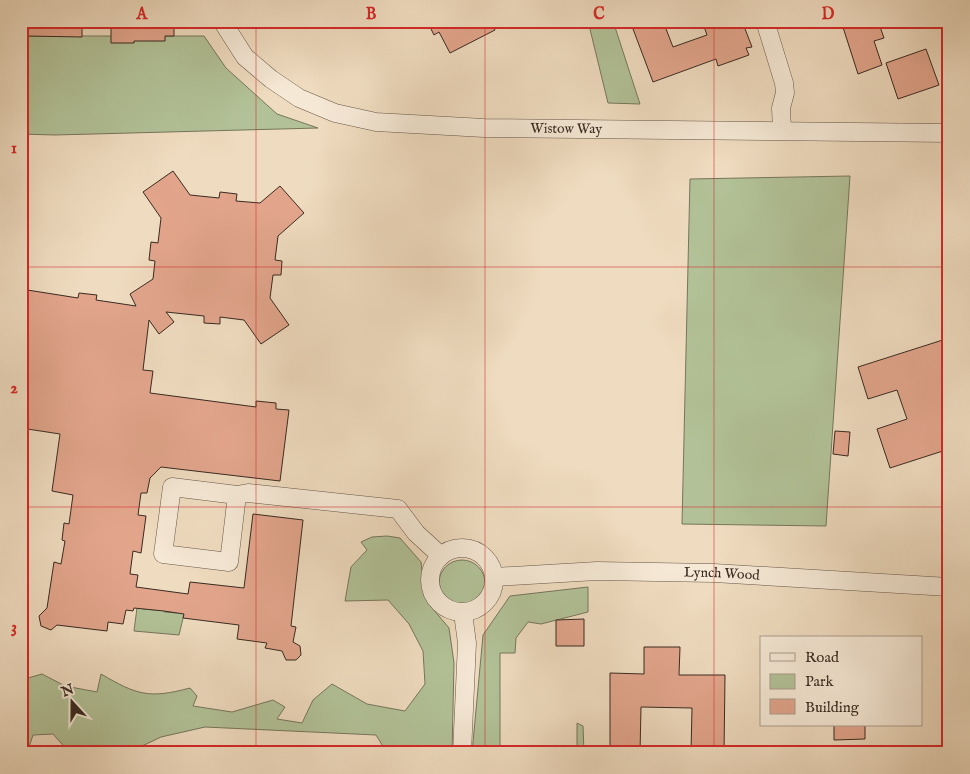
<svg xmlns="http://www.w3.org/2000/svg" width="970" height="774" font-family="'IM FELL English',serif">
  <rect width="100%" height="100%" fill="#efdbbf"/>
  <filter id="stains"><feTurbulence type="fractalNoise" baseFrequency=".004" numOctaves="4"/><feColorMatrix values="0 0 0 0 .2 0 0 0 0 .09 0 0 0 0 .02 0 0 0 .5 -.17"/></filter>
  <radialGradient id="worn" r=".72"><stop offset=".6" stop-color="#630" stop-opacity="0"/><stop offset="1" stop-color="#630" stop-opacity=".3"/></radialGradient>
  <g fill="#b2c197" stroke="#76765c">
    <path d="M588 21H613L640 104 608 103Z"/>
    <path d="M21 36H204L226 68 277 114 318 128 55 135 21 134Z"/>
    <path d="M850 176 826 526 682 524 690 179Z"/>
    <path d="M387 536 400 538 421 562 424 587 428 603 449 628 454 663 452 753H387L376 735 205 727 161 737 142 746 144 753H70L53 734 33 735 27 753H21V680L42 674 65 686 97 692 101 674C137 695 149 699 190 688L197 696 193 706 232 712 273 700 285 707 277 719 302 723 313 700 332 684 367 704 405 711 425 684 423 651 409 624 388 600 345 601 351 567 367 550 361 542 372 537Z"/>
    <circle cx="462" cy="583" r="23"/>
    <path d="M588 587V612L541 624 528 622 516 638 515 653H500V753H472L483 635 510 596Z"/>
    <path d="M138 600 143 609 156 610 158 602 165 603 164 612 177 613 179 605 186 606 179 635 134 631Z"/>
    <path d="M577 723 583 726 584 753H577Z"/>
  </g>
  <g fill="#e2a58c" stroke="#392a21">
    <path d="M27 21H82V37L27 36Z"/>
    <path d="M159 21H174V36H165V41H134V43H111V23L147 24H159Z"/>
    <path d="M427 21H491L495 30 450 53 439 32 434 35Z"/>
    <path d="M630 21H663L673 47 707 35 702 21H742L752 47 746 48 749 55 718 66 716 59 653 82Z"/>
    <path d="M841 21H878L884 38 874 41 882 65 858 74Z"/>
    <path d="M926 49 939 85 898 99 886 63Z"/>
    <path d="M173 171 190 195 219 198 220 192 237 194 236 201 260 203 280 186 304 213 278 236 275 260 282 261 281 275H273L270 298 289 325 261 344 244 320 220 317V324L204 323V316L166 312 174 322 159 334 149 320 143 370 153 371 150 393 256 407V401L276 403V409L289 410 280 481 161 467 150 478 147 493H141L138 515 146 516 141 553 133 551 130 574 138 575 136 587 188 594 190 582 244 588 253 514 303 520 291 626 296 627 293 642 300 646 301 655 296 660H286L282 651 265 648 267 643 237 639 239 625 183 618 184 614 164 611 134 608 133 611 126 610 123 624 108 622 107 631 57 625 51 630 41 626 39 616 47 608 54 562 61 564 65 541 62 540 64 523 69 524 73 495 52 491 60 434 21 428V289L78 298 79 293 97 295 96 300 136 306 130 294 153 279 155 261 149 260 151 242 158 243 161 218 143 192Z"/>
    <path d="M949 338V449L890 468 877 429 907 419 897 390 868 399 858 367Z"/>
    <path d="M835 431 850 432 848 456 833 454Z"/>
    <path d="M584 619V646H556V620Z"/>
    <path d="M644 647H680L679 675H725L724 753H691L692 708 641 707 640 753H610V673L644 674Z"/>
    <path d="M834 725H865V739L834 740Z"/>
  </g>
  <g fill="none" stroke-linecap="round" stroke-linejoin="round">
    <g stroke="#665648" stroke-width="19">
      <g id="minor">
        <path id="s1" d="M222 21 245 57 271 79 299 98 335 113 376 122 484 128 949 133"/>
        <path d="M765 21 784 83 785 93 781 108 782 130"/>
        <path d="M237 495 229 562 163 554 172 487 237 495 248 493 398 509 416 533 441 556"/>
        <circle cx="462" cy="580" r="32"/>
        <path id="s2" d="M494 577 597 571 714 573 949 587"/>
        <path d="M462 753 467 643 463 613"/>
      </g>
    </g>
    <use href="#minor" stroke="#f5e8d5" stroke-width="18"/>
  </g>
  <path fill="none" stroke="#d62828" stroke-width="1" stroke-opacity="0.55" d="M256 21V753M485 21V753M714 21V753M21 267H949M21 507H949"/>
  <g text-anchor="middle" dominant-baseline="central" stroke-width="4" stroke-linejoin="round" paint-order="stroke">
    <g font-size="14" fill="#392a21" stroke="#f5e8d5">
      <text stroke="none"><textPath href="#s1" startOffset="382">Wistow Way</textPath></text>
      <text stroke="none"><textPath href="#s2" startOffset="228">Lynch Wood</textPath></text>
    </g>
  </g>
  <rect width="970" height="774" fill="none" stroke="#efdbbf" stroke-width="55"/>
  <rect x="760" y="636" width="162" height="90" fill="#f5e8d5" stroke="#aa9c8d"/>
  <rect x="770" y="653" width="25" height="8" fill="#f5e8d5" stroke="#aa9c8d"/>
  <text x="805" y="662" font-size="15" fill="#392a21">Road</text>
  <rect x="770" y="674" width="25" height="15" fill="#b2c197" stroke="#aa9c8d"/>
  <text x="805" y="686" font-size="15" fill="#392a21">Park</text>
  <rect x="770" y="699" width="25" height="15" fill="#e2a58c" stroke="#aa9c8d"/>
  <text x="805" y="712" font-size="15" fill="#392a21">Building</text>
  <g transform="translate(72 702) rotate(339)" stroke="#f5e8d5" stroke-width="4" paint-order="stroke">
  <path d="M0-4L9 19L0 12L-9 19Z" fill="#392a21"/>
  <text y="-8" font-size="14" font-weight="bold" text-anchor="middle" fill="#392a21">N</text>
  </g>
  <rect x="28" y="28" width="914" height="718" fill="none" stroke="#d62828" stroke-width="2"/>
  <g font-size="16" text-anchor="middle" font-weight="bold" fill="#d62828">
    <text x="142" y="19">A</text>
    <text x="371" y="19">B</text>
    <text x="599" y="19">C</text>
    <text x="828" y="19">D</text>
    <text x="14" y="153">1</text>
    <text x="14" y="393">2</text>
    <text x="14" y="632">3</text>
  </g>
  <rect width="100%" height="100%" filter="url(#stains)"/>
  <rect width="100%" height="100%" fill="url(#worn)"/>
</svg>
